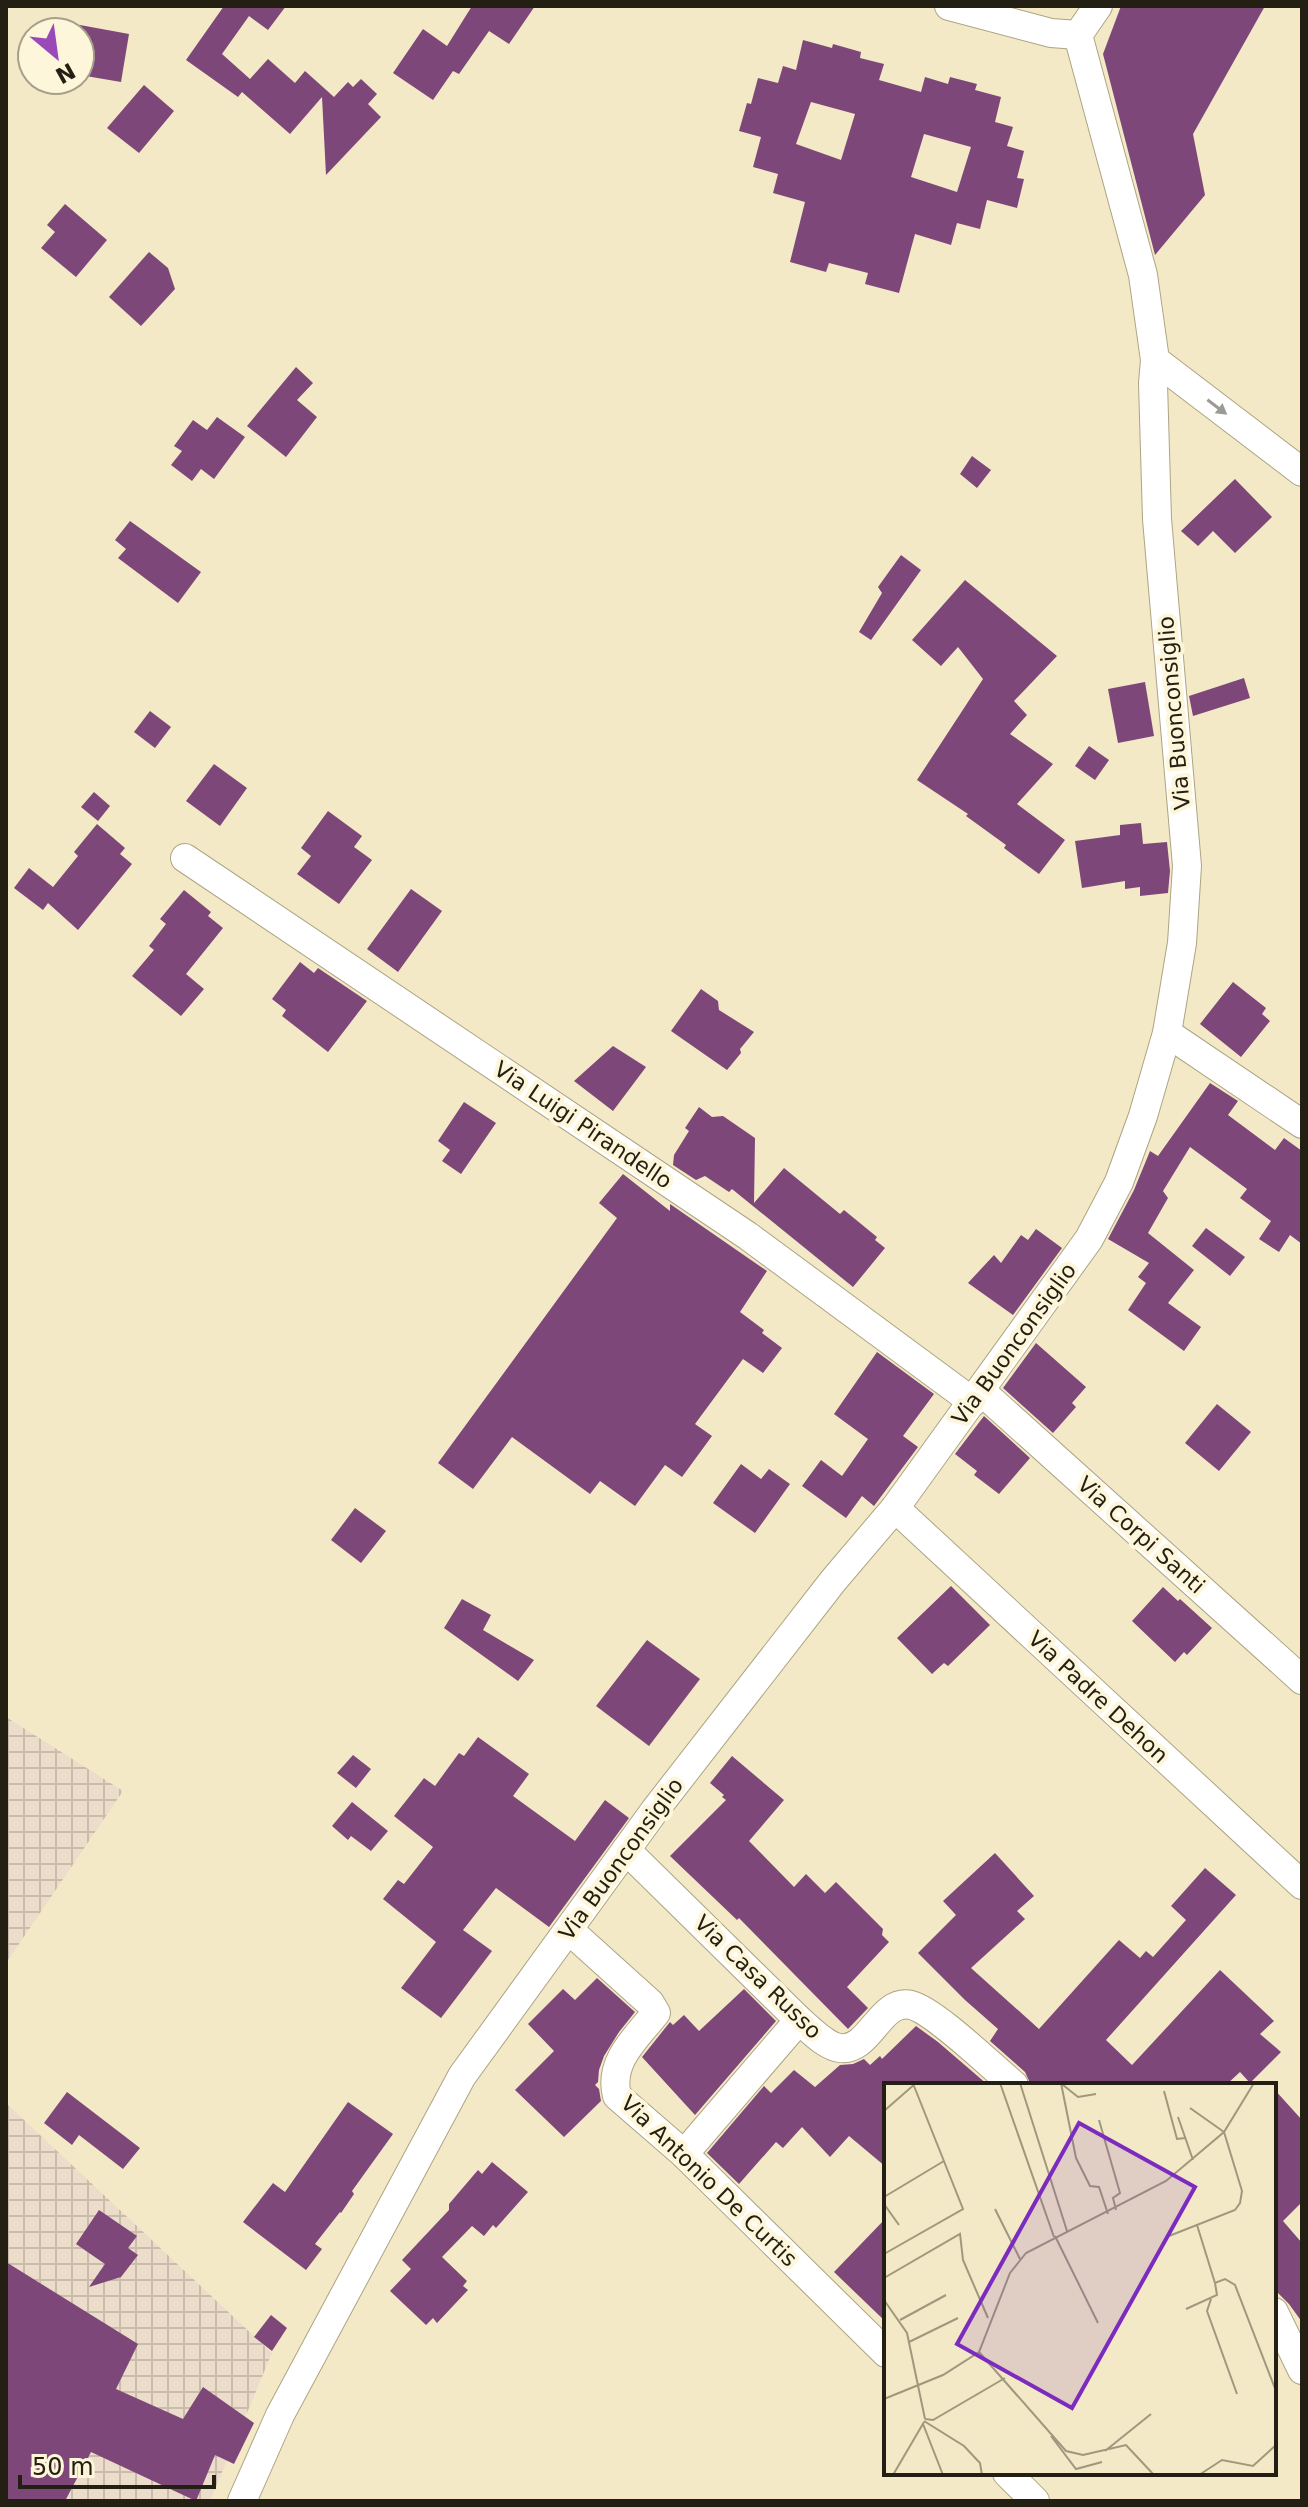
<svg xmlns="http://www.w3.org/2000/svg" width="1308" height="2507" font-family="'DejaVu Sans',sans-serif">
  <defs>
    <pattern id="industrial-grid" width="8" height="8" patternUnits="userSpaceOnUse" patternTransform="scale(2)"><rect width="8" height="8" fill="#ecdcca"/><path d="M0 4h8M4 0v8" fill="none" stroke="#cabcac"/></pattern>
  </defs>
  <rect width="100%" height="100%" fill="#f3e9c6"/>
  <g fill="url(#industrial-grid)">
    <path d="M6 1717 123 1791 6 1963Z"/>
    <path d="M6 2103 272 2353 210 2501H6Z"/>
  </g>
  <g fill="#7e477a" fill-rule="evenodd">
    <path d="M224 6H286L268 30 249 16 222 54 250 79 268 59 295 83 305 71 334 97 348 82 353 87 361 79 377 94 368 104 381 117 326 175 322 97 290 134 242 92 238 97 186 60Z"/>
    <path d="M472 6H535L509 44 489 31 459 74 453 71 433 100 393 73 423 29 447 46Z"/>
    <path d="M1121 6H1265L1193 134 1205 195 1155 255 1103 54Z"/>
    <path d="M80 25 129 34 121 82 80 75Z"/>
    <path d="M803 40 832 48 833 44 861 52 860 58 884 64 879 80 921 92 925 77 948 84 950 77 977 84 975 90 1001 97 995 122 1013 127 1007 146 1024 151 1017 178 1024 179 1017 208 987 200 980 229 957 223 951 245 915 234 899 293 865 284 868 273 829 263 826 272 790 262 805 202 773 193 778 174 753 167 761 137 739 131 747 103 751 104 758 78 778 83 783 66 796 70ZM811 102 855 114 841 160 796 144ZM924 134 971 147 957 192 911 177Z"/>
    <path d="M144 85 174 111 139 153 107 128Z"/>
    <path d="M65 204 107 240 76 277 41 248 55 232 47 225Z"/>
    <path d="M149 252 168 268 175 289 141 326 109 297Z"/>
    <path d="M296 367 313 383 297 400 317 417 286 457 247 426Z"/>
    <path d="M217 417 245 437 214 479 201 469 192 481 171 465 182 451 174 446 193 420 207 430Z"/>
    <path d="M972 456 991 470 977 488 960 474Z"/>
    <path d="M1235 479 1272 517 1235 553 1213 531 1198 546 1181 531Z"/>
    <path d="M130 521 201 572 178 603 118 558 126 549 115 540Z"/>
    <path d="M901 555 921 570 871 640 859 632 882 593 878 587Z"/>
    <path d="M965 580 1057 656 1014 701 1027 715 1010 734 1053 764 1017 804 1065 840 1039 874 1004 848 1006 845 966 816 968 814 917 780 983 679 958 647 941 666 912 640Z"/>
    <path d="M1244 678 1250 698 1193 716 1189 696Z"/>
    <path d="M1145 682 1154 736 1118 743 1108 689Z"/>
    <path d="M150 711 171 727 155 748 134 732Z"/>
    <path d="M1089 746 1109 760 1095 780 1075 766Z"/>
    <path d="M214 764 247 788 220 826 186 801Z"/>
    <path d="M94 792 110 806 98 821 81 807Z"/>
    <path d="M328 811 362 836 354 847 372 860 339 904 297 874 311 856 301 848Z"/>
    <path d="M1141 823 1143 844 1167 842 1170 871 1168 893 1140 896V887L1125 889V881L1082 888 1075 841 1120 835V825Z"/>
    <path d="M97 824 125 848 120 854 132 864 78 930 48 903 43 910 14 888 29 868 53 887 78 856 74 852Z"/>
    <path d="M411 889 442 911 398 972 367 949Z"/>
    <path d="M184 890 211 912 208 916 223 928 186 974 204 989 181 1016 132 976 154 950 149 946 166 924 160 919Z"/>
    <path d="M300 962 314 973 318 968 367 1001 328 1052 282 1016 286 1010 272 999Z"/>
    <path d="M1233 982 1266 1008 1262 1014 1270 1021 1241 1057 1200 1024Z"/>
    <path d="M701 989 718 1001 719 1010 754 1032 740 1049 741 1053 727 1070 671 1031Z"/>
    <path d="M613 1046 646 1067 613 1111 574 1081Z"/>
    <path d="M1210 1083 1238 1101 1228 1115 1275 1150 1284 1138 1302 1151V1244L1290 1235 1279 1252 1259 1239 1271 1221 1240 1198 1247 1189 1190 1147 1163 1191 1168 1198 1148 1233 1194 1270 1168 1303 1201 1327 1184 1351 1128 1310 1146 1283 1138 1277 1149 1263 1108 1239 1134 1190 1150 1151 1158 1156Z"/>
    <path d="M464 1102 496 1123 461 1174 442 1161 450 1150 438 1141Z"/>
    <path d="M699 1107 712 1117 723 1116 755 1138 754 1203 784 1168 840 1214 844 1210 877 1237 875 1240 885 1248 853 1287 732 1189 729 1192 705 1176 696 1180 673 1165 674 1155 689 1131 685 1128Z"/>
    <path d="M623 1174 670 1211V1204L767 1271 740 1312 764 1330 762 1333 782 1348 763 1373 743 1359 695 1424 712 1436 682 1477 665 1465 635 1506 600 1481 590 1494 512 1437 473 1489 438 1463 617 1218 599 1203Z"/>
    <path d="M1206 1228 1245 1257 1230 1276 1192 1246Z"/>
    <path d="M1036 1229 1062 1248 1013 1315 968 1283 994 1255 1001 1263 1021 1235 1028 1240Z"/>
    <path d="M1036 1343 1086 1387 1072 1403 1076 1407 1053 1433 1003 1388Z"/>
    <path d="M877 1352 934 1394 903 1436 918 1447 874 1506 862 1496 846 1518 802 1486 821 1460 842 1476 868 1439 834 1414Z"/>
    <path d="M1217 1404 1251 1432 1219 1471 1185 1443Z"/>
    <path d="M984 1416 1030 1458 999 1494 974 1475 977 1471 955 1454Z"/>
    <path d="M741 1464 761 1479 769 1469 790 1484 755 1533 713 1503Z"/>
    <path d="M355 1508 386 1531 361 1563 331 1540Z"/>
    <path d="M951 1586 990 1625 948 1666 944 1663 932 1674 897 1638Z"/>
    <path d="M1163 1587 1178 1601 1180 1599 1212 1628 1187 1655 1184 1652 1175 1662 1132 1621Z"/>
    <path d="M462 1599 491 1615 483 1630 534 1660 518 1681 444 1628Z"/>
    <path d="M647 1640 700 1679 649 1746 596 1706Z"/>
    <path d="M478 1737 529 1774 513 1796 575 1841 605 1800 629 1818 549 1927 496 1888 463 1930 492 1951 441 2018 401 1988 436 1942 383 1899 398 1880 404 1884 433 1847 394 1816 424 1778 435 1786 459 1753 464 1756Z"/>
    <path d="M353 1755 371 1769 356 1788 337 1773Z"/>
    <path d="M732 1756 784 1800 749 1841 794 1887 806 1874 825 1893 836 1882 883 1929 882 1935 889 1942 847 1987 868 2008 848 2029 739 1918 737 1920 670 1856 726 1800 722 1797 724 1795 710 1783Z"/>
    <path d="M352 1802 388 1831 371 1851 351 1836 348 1840 332 1826Z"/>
    <path d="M995 1853 1034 1896 1017 1911 1025 1919 971 1968 1039 2029 1119 1940 1140 1958 1146 1951 1153 1957 1186 1920 1171 1906 1205 1868 1236 1895 1106 2040 1132 2065 1220 1970 1274 2021 1260 2034 1281 2052 1250 2083 1240 2072 1226 2085H1031L1025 2072 990 2041 998 2029 965 2000 918 1953 956 1915 943 1901Z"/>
    <path d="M597 1978 635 2012 619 2032 604 2056 599 2070 598 2082 595 2085 599 2089 601 2101 564 2137 515 2090 554 2051 528 2024 563 1989 575 2000Z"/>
    <path d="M744 1989 776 2021 695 2115 642 2057 670 2022 673 2025 684 2015 699 2031Z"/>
    <path d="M916 2026 938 2042 988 2085H886V2167L849 2136 830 2157 802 2127 783 2148 776 2142 739 2184 707 2153 764 2086 771 2093 794 2070 815 2087 840 2065 853 2064 864 2059 870 2065 880 2056 882 2059Z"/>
    <path d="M1274 2089 1302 2120V2202L1283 2221 1302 2243V2322L1289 2304 1274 2289Z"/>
    <path d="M67 2092 140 2148 123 2169 79 2135 72 2145 44 2123Z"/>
    <path d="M348 2102 393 2134 352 2191 354 2194 341 2213 340 2212 315 2244 322 2249 306 2270 243 2222 273 2183 285 2192Z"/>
    <path d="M492 2162 528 2192 496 2228 493 2225 484 2236 472 2226 442 2257 467 2281 463 2286 468 2290 437 2323 433 2318 426 2325 390 2291 411 2269 402 2260 449 2210V2204L478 2170 482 2174Z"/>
    <path d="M99 2210 137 2236 128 2248 138 2255 121 2277 89 2287 105 2264 76 2244Z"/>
    <path d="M886 2218V2322L834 2272Z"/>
    <path d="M6 2262 138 2344 116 2389 183 2419 203 2387 254 2423 234 2464 215 2455 196 2501 91 2452 65 2501H6Z"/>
    <path d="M271 2315 287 2328 272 2351 254 2337Z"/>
  </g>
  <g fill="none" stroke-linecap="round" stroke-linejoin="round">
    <g stroke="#ada483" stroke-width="30">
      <g id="minor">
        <path d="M949 6 1051 33 1078 35"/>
        <path d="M1078 35 1098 6"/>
        <path d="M1155 360 1302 472"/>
        <path d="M185 858 748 1236 973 1402"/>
        <path d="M1167 1033 1302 1124"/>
        <path d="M981 1391 1302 1680"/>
        <path d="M895 1508 1302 1885"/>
        <path d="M626 1850 799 2020C810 2029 825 2046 840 2048 870 2052 880 1998 911 2005 935 2011 992 2067 1014 2085"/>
        <path d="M569 1930 650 2003 656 2013C636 2038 608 2062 617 2096L684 2154 886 2353"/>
        <path d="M684 2154 799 2020"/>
        <path d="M1274 2312 1302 2370"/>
        <path d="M1007 2473 1035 2501"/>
        <path d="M242 2501 280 2415 462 2076 655 1810 833 1581 895 1508 1089 1239 1119 1182 1143 1116 1167 1033 1182 943 1187 866 1157 519 1153 383 1155 360 1143 275 1078 35"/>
      </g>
    </g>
    <use href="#minor" stroke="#fff" stroke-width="28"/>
  </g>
  <defs><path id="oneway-solid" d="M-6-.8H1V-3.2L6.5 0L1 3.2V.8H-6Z" transform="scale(2)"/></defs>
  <use fill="#9c9a94" href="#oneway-solid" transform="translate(1217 407) rotate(37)"/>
  <g text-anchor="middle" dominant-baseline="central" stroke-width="8" stroke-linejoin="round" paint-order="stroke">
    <g font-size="22" fill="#231f12" stroke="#fef6da">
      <text transform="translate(1174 713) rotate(-95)">Via Buonconsiglio</text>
      <text transform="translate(583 1125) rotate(34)">Via Luigi Pirandello</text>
      <text transform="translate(1014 1344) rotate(-54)">Via Buonconsiglio</text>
      <text transform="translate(1141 1535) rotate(42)">Via Corpi Santi</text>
      <text transform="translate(1098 1697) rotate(43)">Via Padre Dehon</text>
      <text transform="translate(621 1859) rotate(-54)">Via Buonconsiglio</text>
      <text transform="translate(758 1977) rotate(44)">Via Casa Russo</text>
      <text transform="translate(709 2181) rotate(44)">Via Antonio De Curtis</text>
    </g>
  </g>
  <g transform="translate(884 2083)">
    <rect width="392" height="392" fill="#f3e9c6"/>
    <path fill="none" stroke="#a0987e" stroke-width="2" d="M116 0 170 154M136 0 183 148M177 0 192 75 206 103 215 104 224 131M179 2 194 14 212 11M280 8 293 56 301 55M306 25 340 49M0 28 32 0M294 34 309 77M215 37 236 110 229 115 232 127M0 114 60 78M0 121 15 142M111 126 136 176M313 142 331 200 341 196 351 202 392 308M171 153 214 240M285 153 351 127 356 120 358 108 340 49M0 171 79 126 30 3M0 195 76 151 79 177 104 235M327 216 323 228 353 311M0 217 23 250 41 336M302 226 333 212 331 200M16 237 62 212M25 259 74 235M95 269 182 368 199 372 242 362 270 392M0 316 59 292 95 269 126 190 142 170 282 98 340 49 370 0M41 336 49 337 121 295M40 338 80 363 96 380 98 392M39 341 59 392M167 353 192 386 218 379M221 368 267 331M9 392 40 339M315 392 338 377 369 383 392 362"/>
    <path fill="#7b2cbf" fill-opacity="0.15" stroke="#7b2cbf" stroke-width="4" d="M195 40 311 104 188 325 73 261Z"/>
    <rect width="392" height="392" fill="none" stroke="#231f12" stroke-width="4"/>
  </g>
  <rect width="1308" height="2507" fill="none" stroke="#231f12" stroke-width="16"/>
  <g transform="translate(56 56) rotate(151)"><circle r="38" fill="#fef6da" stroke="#a6a08a" stroke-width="2"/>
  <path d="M0-6L14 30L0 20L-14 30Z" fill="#9a49b8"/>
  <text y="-12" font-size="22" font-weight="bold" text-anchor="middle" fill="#231f12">N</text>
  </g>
  <path d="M20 2475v12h194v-12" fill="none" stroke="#231f12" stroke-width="4"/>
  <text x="32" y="2475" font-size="24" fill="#231f12" stroke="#fef6da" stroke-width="6" paint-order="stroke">50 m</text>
</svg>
